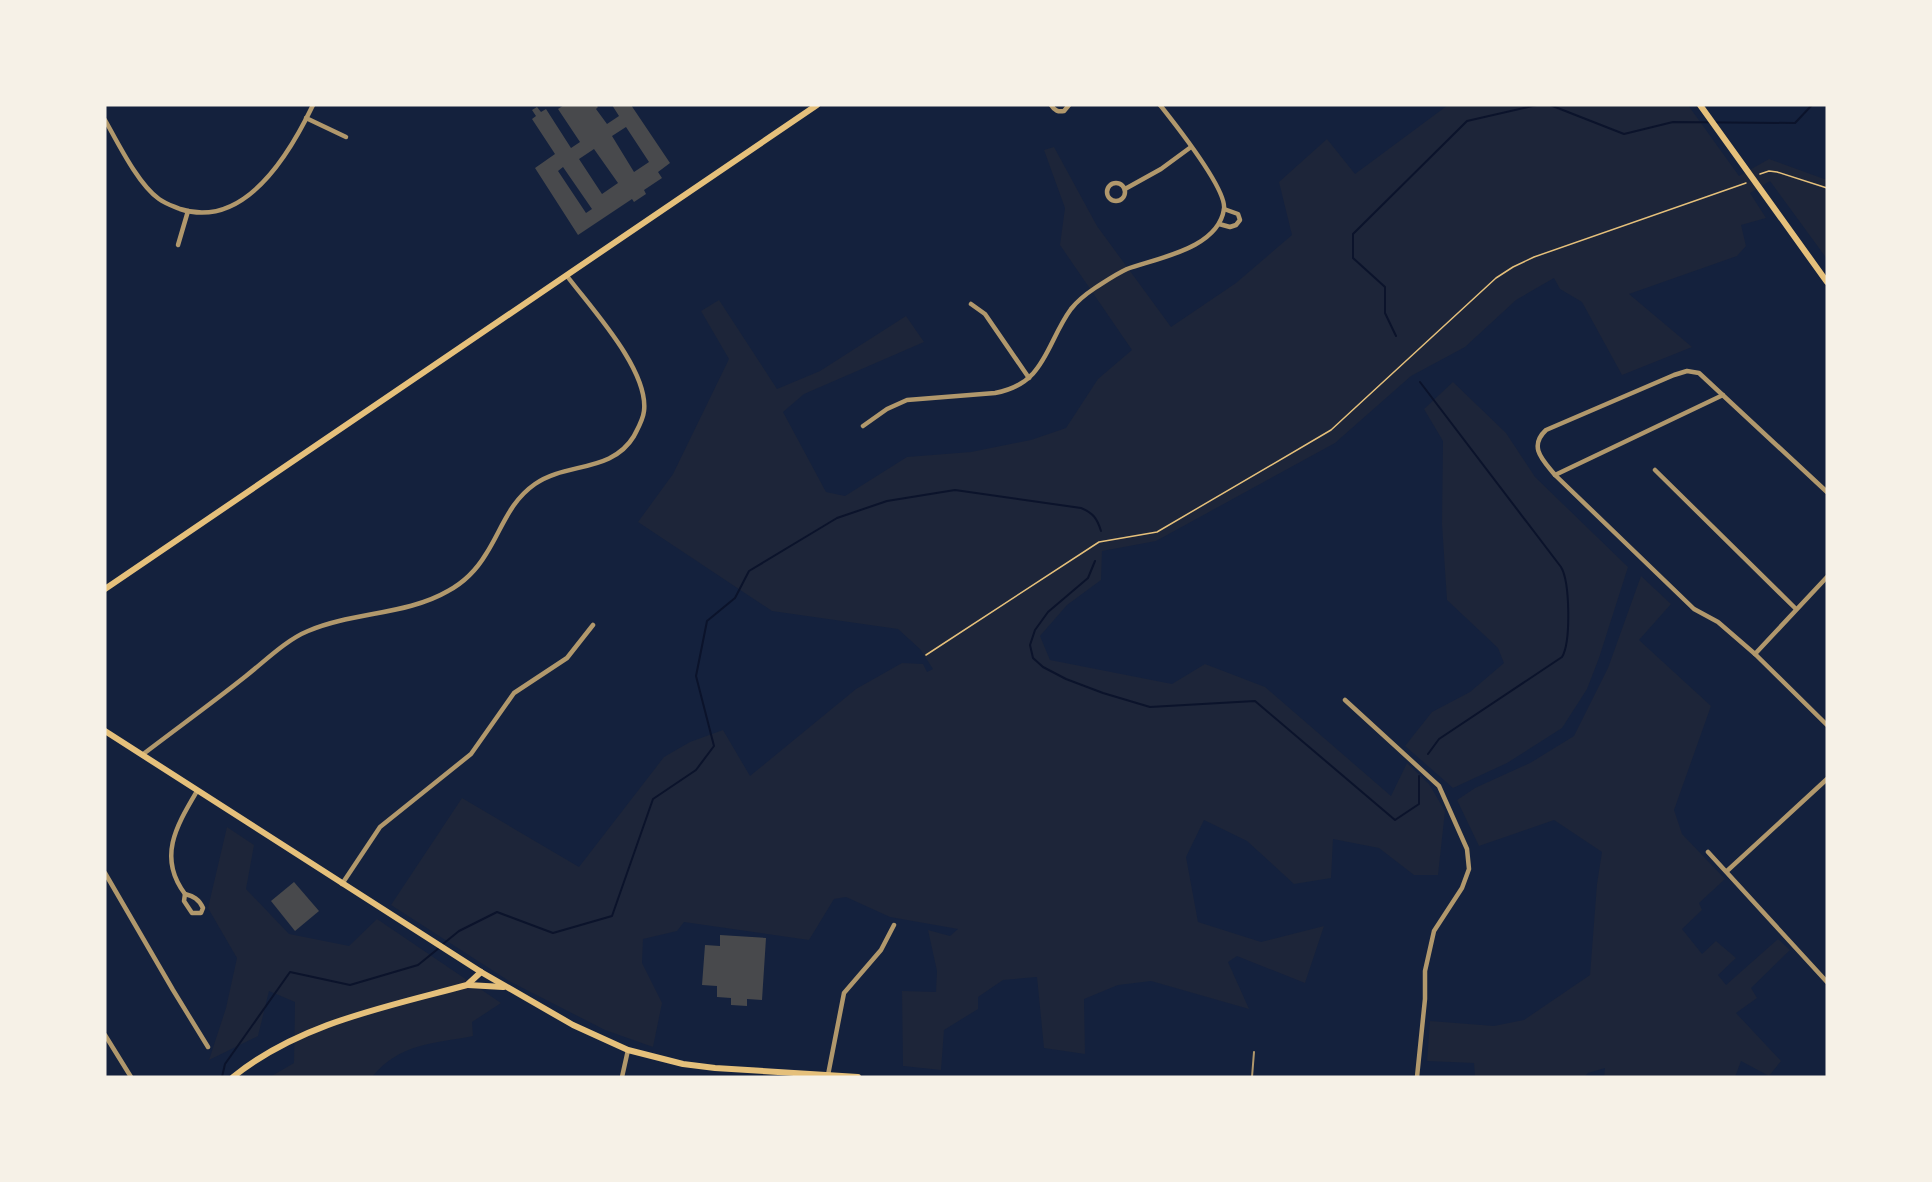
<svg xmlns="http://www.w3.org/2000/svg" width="1932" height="1182" font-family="Jost,sans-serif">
  <rect width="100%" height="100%" fill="#14213d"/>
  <g fill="#1d2539">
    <path d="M1448 105H1688L1739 176 1769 159 1827 180V259L1770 181 1750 193 1766 218 1741 225 1746 246 1737 256 1629 294 1692 347 1622 375 1582 302 1560 289 1554 278 1516 300 1465 347 1411 376 1335 443 1156 541 1102 551 1101 580 1067 605 1040 636 1050 660 1172 684 1205 664 1265 687 1391 796 1407 763 1429 784 1445 811 1438 875H1414L1379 848 1333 839 1331 878 1294 884 1247 841 1204 820 1186 857 1198 922 1261 942 1324 926 1305 983 1237 956 1228 962 1249 1009 1151 981 1118 985 1084 999 1085 1054 1044 1048 1037 977 1003 980 978 997V1009L944 1030 941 1070 903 1066 902 991 936 992 937 971 928 930 950 936 958 929 890 917 846 897 834 899 809 940 684 922 677 931 643 939 642 963 662 1003 653 1047 605 1030 509 981 391 905 462 798 579 867 664 757 690 742 723 730 750 776 856 689 902 663 923 664 927 672 933 669 920 649 898 629 772 611 638 522 673 474 729 359 701 311 719 300 777 389 820 371 906 316 924 342 804 394 783 412 826 492 845 496 907 457 971 452 1031 440 1066 428 1098 379 1132 350 1060 245 1065 208 1044 150 1054 147 1097 226 1171 327 1236 283 1292 235 1279 182 1327 139 1355 174Z"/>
    <path d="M1453 382 1506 433 1535 477 1628 567 1599 658 1587 689 1562 728 1507 763 1453 788 1405 746 1432 712 1470 692 1504 663 1498 648 1447 600 1442 524 1443 441 1424 409Z"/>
    <path d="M1641 576 1671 604 1639 640 1711 706 1674 810 1682 834 1725 879 1699 903 1702 910 1682 929 1702 954 1716 941 1736 958 1718 975 1726 985 1778 939 1790 950 1751 988 1757 998 1736 1013 1781 1061 1769 1076 1741 1061 1735 1077H1604L1605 1068 1588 1073 1584 1077H1475L1474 1063 1427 1061 1430 1021 1494 1026 1524 1020 1590 975 1597 884 1602 852 1554 820 1479 846 1457 800 1475 788 1530 763 1574 736 1608 668Z"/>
    <path d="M227 827 254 845 246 889 289 934 349 946 377 919 501 1003 472 1022 473 1036C432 1044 400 1043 372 1077H270L294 1063 295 1002 269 991 258 1036 209 1060 226 1008 237 958 208 908Z"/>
  </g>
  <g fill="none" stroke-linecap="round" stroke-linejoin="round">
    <g stroke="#0b132b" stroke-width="2">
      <path d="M1550 105 1624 134 1673 122 1795 123 1812 105"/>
      <path d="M1396 336 1385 313V287L1353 258V234L1467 121 1537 105"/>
      <path d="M1420 382 1561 567C1570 582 1571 642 1562 657L1439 739 1428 754"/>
      <path d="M1095 561 1088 578 1048 612 1035 630 1030 645 1033 658 1043 667 1066 679 1103 693 1150 707 1255 701 1395 820 1419 804V776"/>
      <path d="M443 944 459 931 497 912 553 933 612 916 653 799 696 770 714 746 696 676 707 621 735 598 749 571 837 518 887 501 955 490 1081 508C1093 513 1097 518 1101 531"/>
      <path d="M222 1077 225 1064 290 972 350 985 418 965 439 948"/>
    </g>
  </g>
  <g fill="#48494c" fill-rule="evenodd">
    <path d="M564 105H596L598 107 596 109 607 124 619 116 612 105H631L670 163 658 172 662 178 644 190 646 194 634 202 632 199 578 235 535 168 555 154 532 119 536 116 532 110 537 107 541 112 546 109 571 148 580 142 558 109ZM626 127 649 162 634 172 612 136ZM594 149 618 183 602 194 579 159ZM563 167 592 209 586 213 558 171Z"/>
    <path d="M294 882 319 911 295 931 271 901Z"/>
    <path d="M720 935 766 938 762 1000 747 999V1006L731 1005V998L717 997V986L702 985 705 945 720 946Z"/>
  </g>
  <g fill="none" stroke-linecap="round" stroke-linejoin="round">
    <g stroke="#e5c07b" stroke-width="1.5">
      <path d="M1760 174 1769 171 1777 172 1827 188"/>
      <path d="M926 655 1099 542 1157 532 1331 430 1496 278 1513 267 1534 257 1746 183"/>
    </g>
    <path stroke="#b1986c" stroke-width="2" d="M1252 1077 1254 1052"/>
    <g stroke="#b1986c" stroke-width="4.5">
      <path d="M1051 105C1055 111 1058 112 1064 111L1069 105"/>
      <path d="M306 118 346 137"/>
      <path d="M105 120C118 143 138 184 159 199 166 204 173 206 180 209 245 230 290 153 313 105"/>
      <circle cx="1116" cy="192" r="9"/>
      <path d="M1125 189 1161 169 1191 147"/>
      <path d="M1219 224 1230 227 1236 225 1240 220 1238 214 1224 209"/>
      <path d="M178 245 188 211"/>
      <path d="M971 304 985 314 1029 378"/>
      <path d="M863 426 887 409 907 400 995 393C1046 384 1046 343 1071 309 1078 300 1086 294 1095 288 1106 281 1116 274 1127 269 1157 258 1218 249 1224 209 1227 189 1175 124 1160 105"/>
      <path d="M1655 470 1796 609"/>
      <path d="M1555 475 1723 395"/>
      <path d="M1827 492 1699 373 1687 371 1674 375 1546 430C1528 447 1543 460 1555 475L1694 609 1718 622 1755 654 1827 725"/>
      <path d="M1755 654 1827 577"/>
      <path d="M1345 700 1439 786 1467 849 1469 869 1462 888 1434 931 1425 971V999L1417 1077"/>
      <path d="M142 755C176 729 212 703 246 676 265 661 286 640 308 631 352 612 407 615 448 591 463 583 477 569 486 554 502 529 509 502 535 484 566 462 612 473 634 436 638 428 643 420 644 411 649 370 591 308 567 276"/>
      <path d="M1708 852 1827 982"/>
      <path d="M1727 871 1827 779"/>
      <path d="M105 873 173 990 208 1047"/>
      <path d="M342 884 380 827 471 754 514 693 567 658 593 625"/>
      <path d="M185 894C157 857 177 825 197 791"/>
      <path d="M185 894C193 896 199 899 203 908L201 913H192L184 901Z"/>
      <path d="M105 1035 131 1077"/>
      <path d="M828 1075 844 993 881 950 894 925"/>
      <path d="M622 1077 628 1050"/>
    </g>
    <g stroke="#e5c07b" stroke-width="6">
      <path d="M1700 105 1827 282"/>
      <path d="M105 589 817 105"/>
      <path d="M105 731 481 972 573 1025 628 1050 683 1064 715 1068 858 1077"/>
      <path d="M468 985 503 987"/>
      <path d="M233 1077C300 1023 386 1007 467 985L481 972"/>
    </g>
  </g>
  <rect width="1932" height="1182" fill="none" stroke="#f6f1e7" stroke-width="213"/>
</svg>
